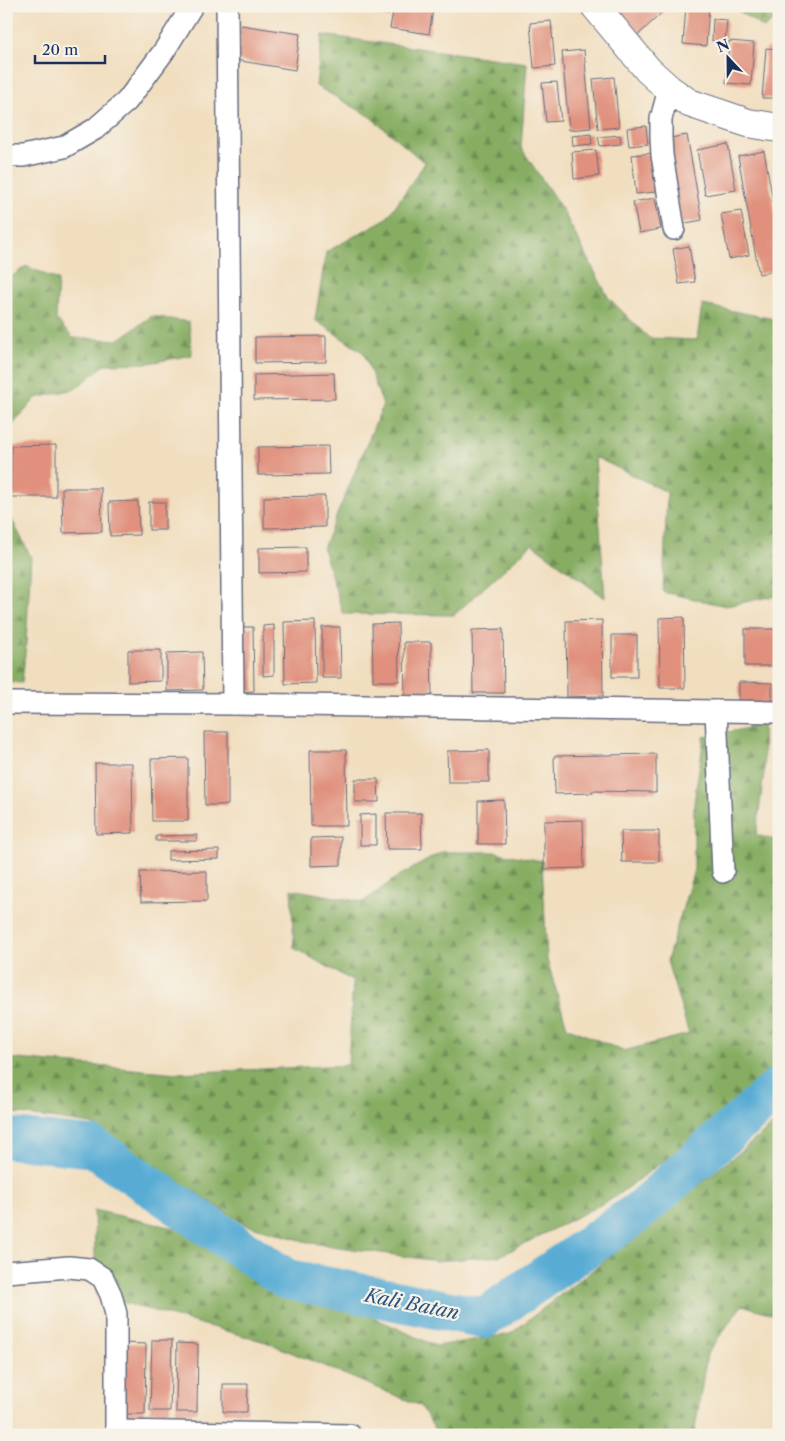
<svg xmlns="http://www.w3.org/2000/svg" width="785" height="1441" font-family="'Libre Caslon Text',serif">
  <defs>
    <pattern id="forest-firs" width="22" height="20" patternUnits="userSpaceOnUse" patternTransform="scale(1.25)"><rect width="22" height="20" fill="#86ad62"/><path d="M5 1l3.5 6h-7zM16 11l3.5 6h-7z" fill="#6d8d54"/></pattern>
  </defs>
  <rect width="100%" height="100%" fill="#f7f3e8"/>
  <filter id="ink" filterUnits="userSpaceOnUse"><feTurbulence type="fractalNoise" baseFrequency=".02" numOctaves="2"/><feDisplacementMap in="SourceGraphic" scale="10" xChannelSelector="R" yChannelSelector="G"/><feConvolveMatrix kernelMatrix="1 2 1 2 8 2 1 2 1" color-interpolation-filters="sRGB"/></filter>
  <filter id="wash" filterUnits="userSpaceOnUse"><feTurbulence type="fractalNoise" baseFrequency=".0096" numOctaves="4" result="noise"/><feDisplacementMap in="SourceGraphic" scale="20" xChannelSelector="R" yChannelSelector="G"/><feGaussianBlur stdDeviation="1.12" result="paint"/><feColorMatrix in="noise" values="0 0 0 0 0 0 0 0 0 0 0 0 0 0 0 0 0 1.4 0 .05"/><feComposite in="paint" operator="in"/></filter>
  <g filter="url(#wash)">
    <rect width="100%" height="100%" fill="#f1debf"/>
    <g fill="url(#forest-firs)" stroke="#506e60">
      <path d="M731 6H779V15L764 28Z"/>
      <path d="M322 35 527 63 521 148 562 209 608 297 649 338 697 340 702 305 779 320V595L726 606 663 592 667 492 595 457 605 598 532 544 454 615 343 614 323 548 383 405 364 353 315 320 326 252 387 218 425 163 368 115 316 86Z"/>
      <path d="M26 266 58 280 56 319 73 338 118 340 152 316 189 322 192 355 149 363 106 364 75 389 36 398 10 428 6 436V281Z"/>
      <path d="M6 508 31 557 26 643 22 683 6 682Z"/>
      <path d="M763 725 764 773 756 835 779 841V1076L612 1199 500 1256 437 1261 311 1243 244 1224 91 1124 6 1112V1058L178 1073 348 1065 353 981 294 948 291 889 363 902 397 877 442 852H494L542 861 547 960 567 1027 623 1051 689 1034 667 961 694 870V803L704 737Z"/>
      <path d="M779 1120V1316L742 1305 707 1354 694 1435H438L421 1406 266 1342 96 1295 94 1210 182 1230 436 1346 510 1334 625 1245Z"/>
    </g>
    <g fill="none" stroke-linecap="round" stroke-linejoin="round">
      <path stroke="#58acd4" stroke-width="41" d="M6 1138 93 1147 286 1279 484 1318 638 1212 779 1087"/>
    </g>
    <g id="blocks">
      <g fill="#e0907d">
        <path d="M354 6H390L389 15 353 10Z"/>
        <path d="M394 6H414L433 10 429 34 390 28Z"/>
        <path d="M610 6H669L637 36Z"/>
        <path d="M686 6H709L706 46 683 44Z"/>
        <path d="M713 19 727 20 725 42 712 41Z"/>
        <path d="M551 21 555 66 534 68 530 23Z"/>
        <path d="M241 25 300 34 295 70 235 60Z"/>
        <path d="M729 41 754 43 751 85 726 83Z"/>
        <path d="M766 48 779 49V98H762Z"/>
        <path d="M584 50 591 128 569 130 562 52Z"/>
        <path d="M614 77 619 127 598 129 593 79Z"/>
        <path d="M557 82 561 121 546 122 542 83Z"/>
        <path d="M646 126 648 144 629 146 627 128Z"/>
        <path d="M591 134 592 144 573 146 572 136Z"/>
        <path d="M620 135 621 144 600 146 598 137Z"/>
        <path d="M687 135 702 220 681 224 665 139Z"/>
        <path d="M728 144 736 190 705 195 697 150Z"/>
        <path d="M596 150 599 176 574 179 572 152Z"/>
        <path d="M764 151 779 234V270L759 274 738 156Z"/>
        <path d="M652 153 655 192 636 194 632 155Z"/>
        <path d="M779 166V189H778L774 167Z"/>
        <path d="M655 198 661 229 639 233 633 202Z"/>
        <path d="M741 211 749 255 729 259 721 214Z"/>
        <path d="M689 246 695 282 679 284 673 249Z"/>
        <path d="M326 336V362L255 363V337Z"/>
        <path d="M334 373 335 399 254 400V375Z"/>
        <path d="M56 445V497H11V446Z"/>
        <path d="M328 446 329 474 258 475V447Z"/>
        <path d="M62 488H101L102 532 63 533Z"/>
        <path d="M325 496V527L264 528V497Z"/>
        <path d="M138 501 139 535 110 536 109 502Z"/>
        <rect x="149" y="502" width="16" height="28"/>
        <path d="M306 547V572L259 573V548Z"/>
        <path d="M684 617 685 688H660L659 618Z"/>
        <path d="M602 620 603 696 567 697 566 621Z"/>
        <path d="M315 621 316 683 285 684 284 622Z"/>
        <path d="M398 623 399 681H373L372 624Z"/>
        <path d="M274 625V675L263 676V626Z"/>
        <path d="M240 627H253L254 691 240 692Z"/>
        <path d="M322 627H340L341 678H322Z"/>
        <path d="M503 629 504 693H473L472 630Z"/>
        <rect x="745" y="629" width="34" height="37"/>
        <rect x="612" y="635" width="25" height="42"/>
        <path d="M404 642H431L432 700H405Z"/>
        <path d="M128 650H161V681L128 682Z"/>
        <path d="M202 652 203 690 167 691V653Z"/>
        <path d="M739 682 772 683V705H739Z"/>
        <path d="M204 732H228V805H205Z"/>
        <path d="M310 750H346L347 826H311Z"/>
        <path d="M489 750V782H448L447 751Z"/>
        <path d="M656 754V792L592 791 593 793 555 794 554 756Z"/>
        <path d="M188 758V821H152L151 759Z"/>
        <path d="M95 763H132L133 833 96 834Z"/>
        <path d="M355 779H378L379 802H355Z"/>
        <path d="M504 800 505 844H478V801Z"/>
        <path d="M386 813H421L422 849H387Z"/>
        <path d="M376 814V845H360V815Z"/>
        <path d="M583 820 584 868 544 869V821Z"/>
        <path d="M621 831H659V862H622Z"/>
        <path d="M197 835V841H156V836Z"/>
        <path d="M341 837V865L311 866V838Z"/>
        <path d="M219 850V859L168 860V851Z"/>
        <path d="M207 871V901L141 902 140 872Z"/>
        <path d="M152 1340H172L170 1411H150Z"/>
        <path d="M122 1343 146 1344 145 1414H120Z"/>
        <path d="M177 1343 198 1344 197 1412H176Z"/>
        <path d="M223 1384H248L247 1412H223Z"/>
      </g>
    </g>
  </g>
  <g filter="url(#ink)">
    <use href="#blocks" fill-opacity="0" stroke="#666c80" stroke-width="1"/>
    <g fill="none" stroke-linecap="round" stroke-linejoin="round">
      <g stroke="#666c80" stroke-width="24">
        <g id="minor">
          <path d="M227 6 233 704"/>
          <path d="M669 89 661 119V137L662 155 674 229"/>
          <path d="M6 156H23L64 147 95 129 127 101 164 51 192 6"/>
          <path d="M6 703 233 704 779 712"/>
          <path d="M716 711 723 872"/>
          <path d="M6 1272 69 1267 89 1269 103 1278 111 1295 116 1314V1435"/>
          <path d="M116 1431 350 1435"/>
        </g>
      </g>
      <g stroke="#666c80" stroke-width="30">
        <path id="secondary" d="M595 6 648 70 669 89 689 103 748 123 779 128"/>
      </g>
      <use href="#minor" stroke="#fff" stroke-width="21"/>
      <use href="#secondary" stroke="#fff" stroke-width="28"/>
    </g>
  </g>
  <g text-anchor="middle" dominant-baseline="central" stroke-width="4.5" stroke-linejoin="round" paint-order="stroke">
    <g font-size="19" font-style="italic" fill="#2d5481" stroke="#f7f3e8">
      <text transform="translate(412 1304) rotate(11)">Kali Batan</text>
    </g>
  </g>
  <rect width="785" height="1441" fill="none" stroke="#f7f3e8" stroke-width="25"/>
  <g transform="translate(728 58) rotate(338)" stroke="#f7f3e8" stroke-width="4" paint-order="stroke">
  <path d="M0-4L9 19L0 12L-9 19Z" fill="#1b2f5e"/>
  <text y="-8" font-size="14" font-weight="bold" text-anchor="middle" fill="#1b2f5e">N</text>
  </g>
  <path d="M35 55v8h70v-8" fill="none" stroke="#1b2f5e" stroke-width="2.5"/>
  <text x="42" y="55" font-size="15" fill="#1b2f5e" stroke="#f7f3e8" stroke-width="4" paint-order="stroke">20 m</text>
</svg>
